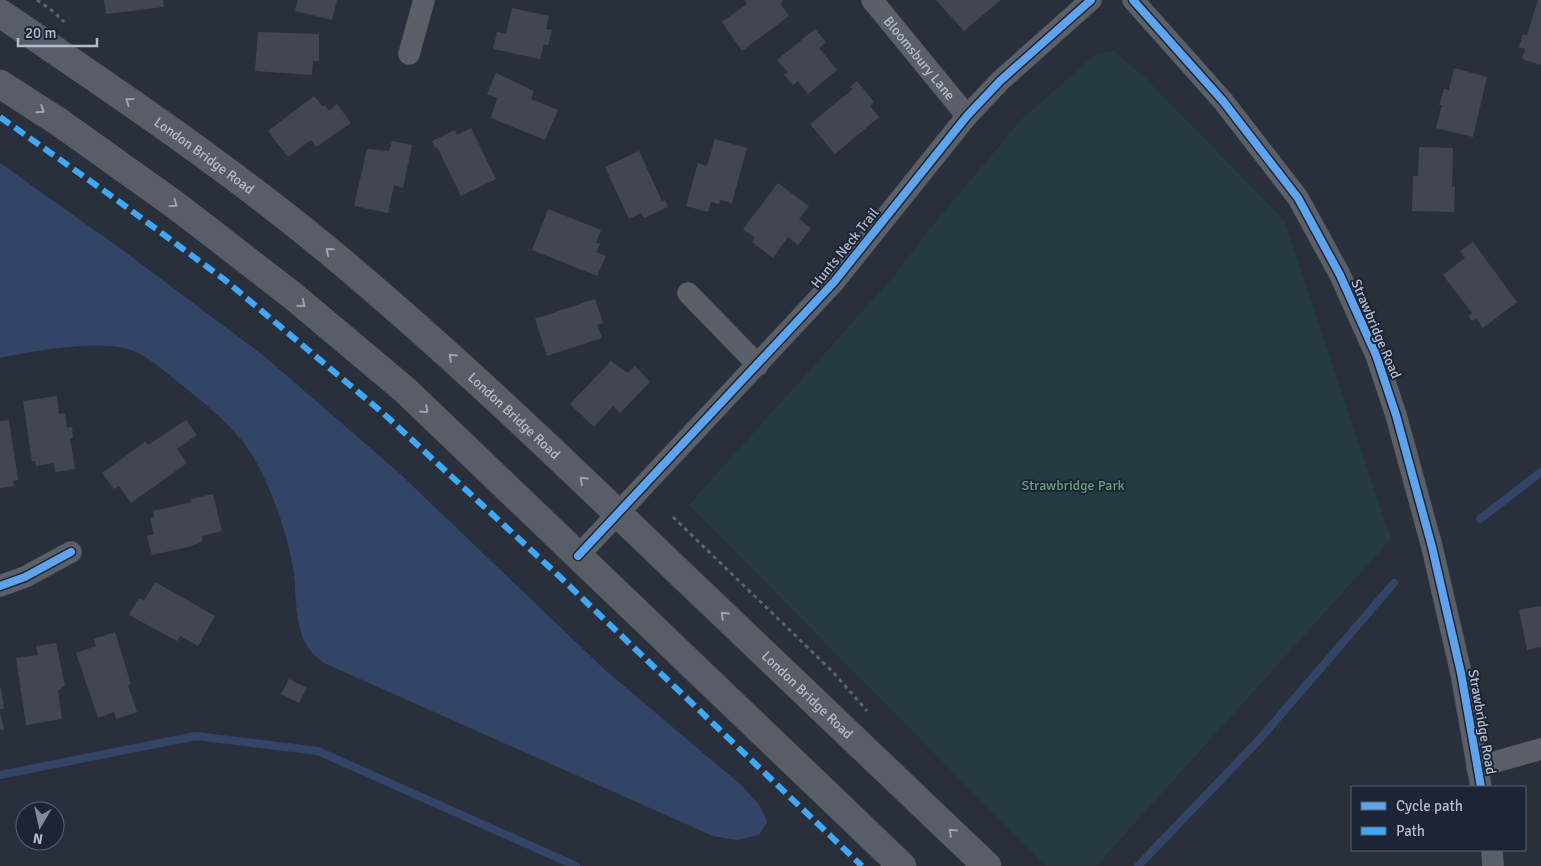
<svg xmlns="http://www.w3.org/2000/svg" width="1541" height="866" font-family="Signika,sans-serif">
  <rect width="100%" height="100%" fill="#2a303b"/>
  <path fill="#263b41" d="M1114 51 1144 77 1284 220 1391 539 1096 866H1046L689 505 895 275 929 230 1020 121 1096 54Z"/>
  <path fill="#334566" d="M0 163 121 249 264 356 398 472 605 670 741 785 760 806 767 822 759 835 737 840 713 836 324 663C319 659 313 655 310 650 292 626 298 590 292 562 285 525 263 462 237 435 220 415 198 398 178 382 162 369 145 353 124 348 90 341 34 351 0 358Z"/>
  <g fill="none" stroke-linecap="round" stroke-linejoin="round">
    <g stroke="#334566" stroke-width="8">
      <path d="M1480 519 1541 472"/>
      <path d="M0 775 196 736 318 751 576 866"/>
      <path d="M1138 866 1258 741 1394 583"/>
    </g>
  </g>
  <g fill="#424650">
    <path d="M104 0H163L164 7 106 14Z"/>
    <path d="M298 0H337L332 20 295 11Z"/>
    <path d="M744 0H782L783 2 780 3 789 16 742 51 722 22 747 4Z"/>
    <path d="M936 0H1001L964 31Z"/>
    <path d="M1538 0H1541V65L1522 59 1525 49 1519 47 1523 34 1527 35Z"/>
    <path d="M512 8 549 16 546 29 552 30 548 45 544 44 540 59 493 49 497 32 506 34Z"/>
    <path d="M815 29 826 42 819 48 837 70 808 94 798 81 793 85 784 75 788 72 777 60Z"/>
    <path d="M258 32 319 34V61H313L312 75 255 71Z"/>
    <path d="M1454 68 1487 77 1473 137 1436 128 1442 105H1439L1444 89 1449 90Z"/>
    <path d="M496 73 534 91 531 99 558 110 545 140 491 118 497 98 487 94Z"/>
    <path d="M857 81 874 102 870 106 879 117 835 154 810 124 853 89 850 87Z"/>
    <path d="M314 96 323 107 325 105 329 111 337 104 351 123 316 147 311 140 288 157 268 131Z"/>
    <path d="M471 128 496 179 461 196 437 147 435 148 432 141 455 130 457 135Z"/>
    <path d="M715 139 747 148 732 203 720 200 719 204 711 202 708 212 686 206 698 163 707 166Z"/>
    <path d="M392 141 412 145 403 188 394 185 388 213 354 206 367 149 389 151Z"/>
    <path d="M1419 147 1453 148 1452 187H1455L1454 212 1412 211 1413 176H1418Z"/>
    <path d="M639 151 662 201 665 200 668 207 644 218 641 213 629 219 605 167Z"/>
    <path d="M778 183 809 206 799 219 811 228 798 245 788 237 773 258 752 242 755 238 743 229Z"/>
    <path d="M548 209 601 230 596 243 600 244 596 252 606 256 597 276 532 250Z"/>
    <path d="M1473 242 1517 302 1483 328 1476 318 1472 321 1468 316 1472 313 1443 275 1465 258 1460 251Z"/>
    <path d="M595 299 603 323 597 325 602 338 547 356 535 319Z"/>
    <path d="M611 361 628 373 635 366 650 382 620 413 613 406 594 427 570 404Z"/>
    <path d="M57 396 59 414 65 413 67 428 72 427 73 438H70L75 469 55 472 54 463 36 466 35 461H32L23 401Z"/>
    <path d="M9 420 18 480 13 481 14 486 0 488V421Z"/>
    <path d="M186 420 197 435 177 449 187 463 131 503 119 486 114 489 102 473 145 442 148 445Z"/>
    <path d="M213 494 222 531 202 536 203 541 192 546 152 555 147 536 154 534 150 518 154 517 153 511 192 502 191 499Z"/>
    <path d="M155 582 215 616 198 646 180 636 177 641 129 615 139 598 144 601Z"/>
    <path d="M1541 606V647L1527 650 1519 610Z"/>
    <path d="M115 632 131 684 128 685 137 712 116 719 114 712 98 718 76 653 96 646 94 639Z"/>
    <path d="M56 643 65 686 58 690 62 719 26 725 16 658 38 655 36 646Z"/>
    <path d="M289 679 307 688 299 703 281 694Z"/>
    <path d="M0 688H1L4 709H0Z"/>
    <path d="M0 712 4 730H0Z"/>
  </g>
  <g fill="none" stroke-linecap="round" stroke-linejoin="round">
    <g stroke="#464b53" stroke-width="22">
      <g id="minor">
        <path id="s1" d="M872 0 967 116"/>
        <path d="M1133 0 1223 101 1298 198 1340 275 1376 355 1396 415 1432 547 1461 673 1481 787"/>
        <path d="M409 54 424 0"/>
        <path d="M688 293 758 365"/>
        <path d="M578 556 834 282 967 116 1000 81 1091 0"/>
        <path d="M0 586 25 577 71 552"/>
        <path d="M1477 767 1541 749"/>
        <path d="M1492 850 1493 866"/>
      </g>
    </g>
    <g stroke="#464b53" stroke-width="29">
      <g id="secondary">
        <path id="s2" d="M0 13C112 89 225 165 330 252 444 347 552 450 659 553 768 657 878 762 987 866"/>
        <path d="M0 84 59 122 178 207 293 296 405 390 902 866"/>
      </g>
    </g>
    <g stroke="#5e636b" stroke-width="3" stroke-dasharray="4 4" stroke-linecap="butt">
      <path d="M37 0 54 12 64 22"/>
      <path d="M673 517 833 672 867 711"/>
    </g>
    <use href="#minor" stroke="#5a5f68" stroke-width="21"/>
    <use href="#secondary" stroke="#595d66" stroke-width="28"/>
    <path stroke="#3fa9f5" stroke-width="6" stroke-dasharray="12 6" stroke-linecap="butt" d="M0 117 117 200 225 280 383 413 559 576 862 866"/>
    <g stroke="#1c2536" stroke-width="11">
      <g id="cycleway">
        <path d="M1133 0 1223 101 1298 198 1340 275 1376 355 1396 415 1432 547 1461 673 1481 787"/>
        <path d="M578 556 834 282 967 116 1000 81 1091 0"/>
        <path d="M0 586 25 577 71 552"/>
      </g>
    </g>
    <use href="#cycleway" stroke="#60a3ed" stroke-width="8"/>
  </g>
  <defs><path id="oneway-chevron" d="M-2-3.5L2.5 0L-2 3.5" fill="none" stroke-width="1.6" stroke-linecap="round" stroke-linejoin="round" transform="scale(1.25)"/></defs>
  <g stroke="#9da4b2">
    <use href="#oneway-chevron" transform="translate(129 101) rotate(-144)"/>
    <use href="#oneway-chevron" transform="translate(41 110) rotate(33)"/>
    <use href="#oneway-chevron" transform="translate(174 204) rotate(36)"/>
    <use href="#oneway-chevron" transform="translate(329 251) rotate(-141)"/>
    <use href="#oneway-chevron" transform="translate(302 304) rotate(40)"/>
    <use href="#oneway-chevron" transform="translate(452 357) rotate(-137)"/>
    <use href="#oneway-chevron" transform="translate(425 410) rotate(44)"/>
    <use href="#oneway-chevron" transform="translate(583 480) rotate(-137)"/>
    <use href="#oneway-chevron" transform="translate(724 615) rotate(-136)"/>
    <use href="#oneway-chevron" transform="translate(952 832) rotate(-136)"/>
  </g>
  <g text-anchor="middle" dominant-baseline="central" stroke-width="4" stroke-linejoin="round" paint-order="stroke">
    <g font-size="14" fill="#b4bbcc" stroke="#1c2536">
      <text stroke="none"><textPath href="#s1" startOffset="75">Bloomsbury Lane</textPath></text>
      <text stroke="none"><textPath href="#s2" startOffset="249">London Bridge Road</textPath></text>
      <text transform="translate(845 248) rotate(-51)">Hunts Neck Trail</text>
      <text transform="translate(1376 329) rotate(67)">Strawbridge Road</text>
      <text stroke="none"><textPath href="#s2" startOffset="654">London Bridge Road</textPath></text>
      <text stroke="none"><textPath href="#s2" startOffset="1059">London Bridge Road</textPath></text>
      <text transform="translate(1482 722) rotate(80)">Strawbridge Road</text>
    </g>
    <g font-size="14" fill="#689f79" stroke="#1c2536">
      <text x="1073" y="485">Strawbridge Park</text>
    </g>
  </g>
  <rect x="1351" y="786" width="175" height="65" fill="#1c2536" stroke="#596172"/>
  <rect x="1361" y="802" width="25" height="8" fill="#60a3ed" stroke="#596172"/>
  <text x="1396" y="811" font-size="15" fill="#b4bbcc">Cycle path</text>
  <rect x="1361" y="827" width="25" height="8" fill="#3fa9f5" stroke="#596172"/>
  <text x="1396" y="836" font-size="15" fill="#b4bbcc">Path</text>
  <g transform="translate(40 826) rotate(189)"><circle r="24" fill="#1c2536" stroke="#596172"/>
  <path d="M0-4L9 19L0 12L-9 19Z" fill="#848a99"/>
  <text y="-8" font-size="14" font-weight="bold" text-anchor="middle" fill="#b4bbcc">N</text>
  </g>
  <path d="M18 38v8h79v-8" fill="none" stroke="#b4bbcc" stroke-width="2.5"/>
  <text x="25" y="38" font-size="15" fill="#b4bbcc" stroke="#1c2536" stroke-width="4" paint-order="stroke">20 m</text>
</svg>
